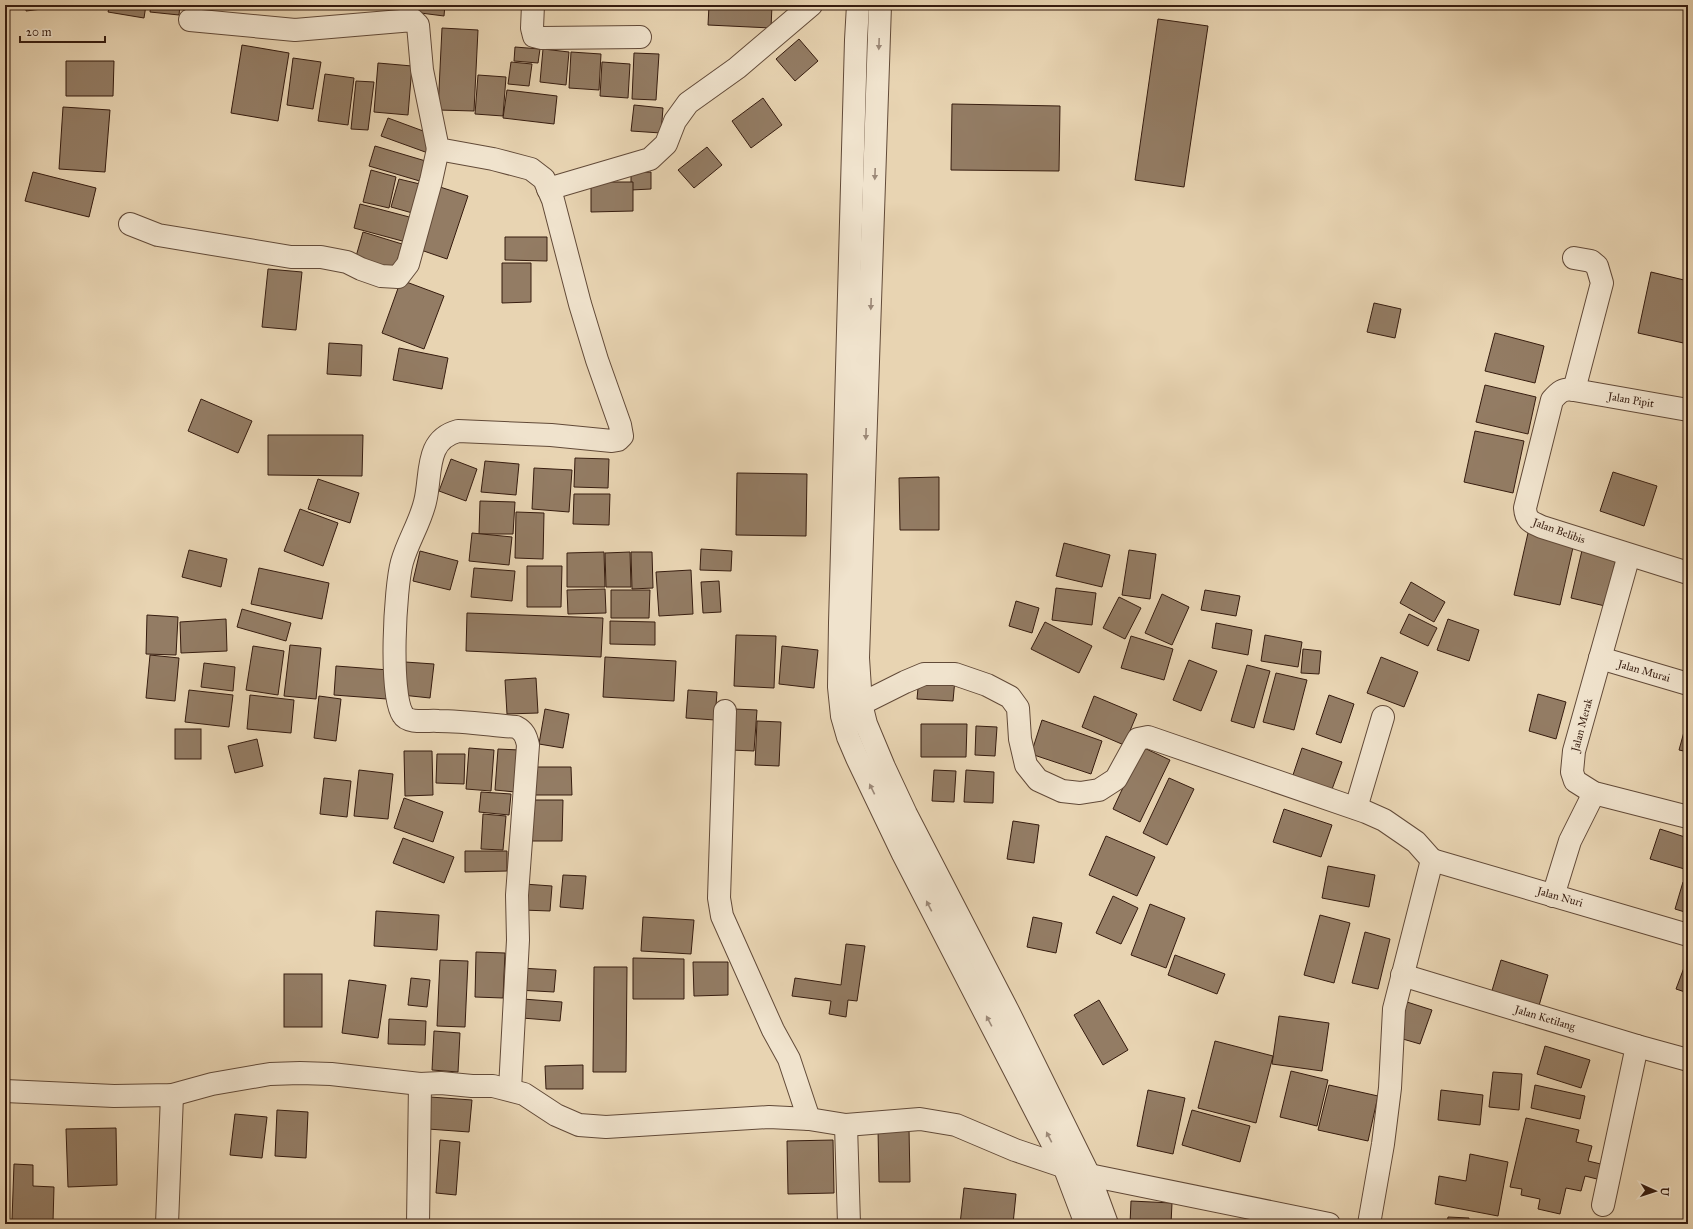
<svg xmlns="http://www.w3.org/2000/svg" width="1693" height="1229" font-family="'IM FELL Great Primer',serif">
  <rect width="100%" height="100%" fill="#e8d4b2"/>
  <filter id="stains"><feTurbulence type="fractalNoise" baseFrequency=".005" numOctaves="4"/><feColorMatrix values="0 0 0 0 .2 0 0 0 0 .09 0 0 0 0 .02 0 0 0 .5 -.17"/></filter>
  <radialGradient id="worn" r=".72"><stop offset=".6" stop-color="#630" stop-opacity="0"/><stop offset="1" stop-color="#630" stop-opacity=".3"/></radialGradient>
  <g fill="#937c64" stroke="#361c0f">
    <path d="M26 5H41L42 9 26 11Z"/>
    <path d="M110 5H146L144 18 108 12Z"/>
    <path d="M151 5H180L179 15 150 12Z"/>
    <path d="M405 5H445L444 16 405 11Z"/>
    <path d="M709 5H772L771 28 708 25Z"/>
    <path d="M1158 19 1208 26 1184 187 1135 180Z"/>
    <path d="M442 28 478 30 474 111 438 110Z"/>
    <path d="M799 39 818 61 795 81 776 59Z"/>
    <path d="M242 45 289 53 278 121 231 113Z"/>
    <path d="M515 47 540 49 538 63 514 61Z"/>
    <path d="M543 49 569 52 566 85 540 82Z"/>
    <path d="M571 52 601 54 599 90 569 88Z"/>
    <path d="M634 53 659 54 656 100 632 99Z"/>
    <path d="M293 58 321 62 313 109 287 105Z"/>
    <path d="M66 61H114L113 96H66Z"/>
    <path d="M511 62 532 64 529 86 508 84Z"/>
    <path d="M602 62 630 64 628 98 600 96Z"/>
    <path d="M378 63 412 66 408 115 374 112Z"/>
    <path d="M325 74 354 78 348 125 318 121Z"/>
    <path d="M478 75 506 77 503 116 475 114Z"/>
    <path d="M356 81 374 82 368 130 351 129Z"/>
    <path d="M507 90 557 96 554 124 503 118Z"/>
    <path d="M763 98 782 125 751 148 732 121Z"/>
    <path d="M952 104 1060 106 1059 171 951 170Z"/>
    <path d="M634 105 663 108 661 133 631 131Z"/>
    <path d="M63 107 110 110 105 172 59 169Z"/>
    <path d="M388 118 434 135 428 153 381 136Z"/>
    <path d="M375 146 429 162 423 182 369 166Z"/>
    <path d="M707 147 722 165 694 188 678 170Z"/>
    <path d="M371 170 396 177 389 208 363 202Z"/>
    <path d="M33 172 96 188 89 217 25 201Z"/>
    <path d="M651 172V189L631 190V173Z"/>
    <path d="M399 179 424 185 416 214 391 207Z"/>
    <path d="M591 182H633V211L591 212Z"/>
    <path d="M440 187 468 196 447 259 418 249Z"/>
    <path d="M360 204 413 218 406 242 354 228Z"/>
    <path d="M363 232 402 244 394 272 355 260Z"/>
    <path d="M505 237H547V261L505 260Z"/>
    <path d="M502 263H531V302L502 303Z"/>
    <path d="M268 269 302 272 296 330 262 327Z"/>
    <path d="M1651 272 1688 281V344L1638 333Z"/>
    <path d="M401 280 444 296 424 349 382 333Z"/>
    <path d="M1374 303 1401 309 1395 338 1367 332Z"/>
    <path d="M1495 333 1544 346 1535 383 1485 371Z"/>
    <path d="M329 343 362 345 361 376 327 374Z"/>
    <path d="M399 348 448 358 442 389 393 380Z"/>
    <path d="M1485 385 1536 397 1528 434 1476 422Z"/>
    <path d="M201 399 252 421 238 453 188 431Z"/>
    <path d="M1475 431 1524 441 1513 493 1464 482Z"/>
    <path d="M268 435H363L362 476 268 475Z"/>
    <path d="M575 458 609 459 608 488 574 487Z"/>
    <path d="M451 459 477 469 466 501 439 491Z"/>
    <path d="M485 461 519 464 516 495 481 492Z"/>
    <path d="M534 468 572 470 569 512 532 509Z"/>
    <path d="M1613 472 1657 486 1644 526 1600 511Z"/>
    <path d="M737 473 807 474 806 536 736 535Z"/>
    <path d="M939 477V530H900L899 478Z"/>
    <path d="M318 479 359 493 350 523 308 509Z"/>
    <path d="M574 494H610L609 525 573 524Z"/>
    <path d="M480 501 515 502 513 534H479Z"/>
    <path d="M300 509 338 523 323 566 284 551Z"/>
    <path d="M516 512 544 513 543 559 515 558Z"/>
    <path d="M472 533 512 537 509 565 469 561Z"/>
    <path d="M1528 533 1574 543 1560 605 1514 595Z"/>
    <path d="M1064 543 1110 555 1102 587 1056 576Z"/>
    <path d="M1583 546 1617 554 1605 606 1571 598Z"/>
    <path d="M701 549 732 551 731 571 700 570Z"/>
    <path d="M189 550 227 559 221 587 182 577Z"/>
    <path d="M1129 550 1156 554 1150 599 1122 595Z"/>
    <path d="M420 551 458 561 450 590 413 581Z"/>
    <path d="M604 552 605 587H567V553Z"/>
    <path d="M630 552 631 587H606L605 553Z"/>
    <path d="M631 552H652L653 588 632 589Z"/>
    <path d="M527 566H562L561 607H527Z"/>
    <path d="M259 568 329 583 322 619 251 604Z"/>
    <path d="M474 568 515 571 512 601 471 597Z"/>
    <path d="M691 570 693 614 659 616 656 572Z"/>
    <path d="M719 581 721 612 703 613 701 582Z"/>
    <path d="M1411 582 1445 602 1434 622 1400 603Z"/>
    <path d="M1056 588 1096 593 1092 625 1052 620Z"/>
    <path d="M605 589 606 613 568 614 567 590Z"/>
    <path d="M611 590H650L649 618H611Z"/>
    <path d="M1205 590 1240 596 1236 616 1201 610Z"/>
    <path d="M1162 594 1189 607 1172 645 1145 633Z"/>
    <path d="M1119 597 1141 608 1125 639 1103 628Z"/>
    <path d="M1016 601 1039 608 1032 633 1009 626Z"/>
    <path d="M242 609 291 623 286 641 237 627Z"/>
    <path d="M467 613 603 618 601 657 466 651Z"/>
    <path d="M1409 614 1437 628 1428 646 1400 633Z"/>
    <path d="M147 615 178 617 176 655 146 654Z"/>
    <path d="M226 619 227 651 181 653 180 622Z"/>
    <path d="M1448 619 1479 630 1469 661 1437 650Z"/>
    <path d="M610 621 655 622V645L610 644Z"/>
    <path d="M1045 622 1092 646 1079 673 1031 649Z"/>
    <path d="M1216 623 1252 630 1248 655 1212 648Z"/>
    <path d="M736 635 776 636 774 688 734 686Z"/>
    <path d="M1265 635 1302 642 1298 667 1261 661Z"/>
    <path d="M1131 636 1173 649 1164 680 1121 668Z"/>
    <path d="M290 645 321 648 316 699 284 696Z"/>
    <path d="M253 646 284 651 278 695 246 690Z"/>
    <path d="M782 646 818 650 814 688 779 684Z"/>
    <path d="M1303 649 1321 651 1319 674 1301 673Z"/>
    <path d="M150 655 179 658 175 701 146 698Z"/>
    <path d="M605 657 676 661 674 701 603 697Z"/>
    <path d="M1381 657 1418 672 1404 707 1367 693Z"/>
    <path d="M1189 660 1217 671 1201 711 1173 700Z"/>
    <path d="M405 662 434 664 430 698 402 695Z"/>
    <path d="M204 663 235 667 233 691 201 687Z"/>
    <path d="M1247 665 1270 671 1254 728 1231 721Z"/>
    <path d="M336 666 389 670 387 699 334 695Z"/>
    <path d="M1276 673 1307 680 1294 730 1263 722Z"/>
    <path d="M919 677 955 679 953 701 917 699Z"/>
    <path d="M536 678 538 713 507 714 505 680Z"/>
    <path d="M189 690 233 695 229 727 185 722Z"/>
    <path d="M688 690 717 692 715 720 686 718Z"/>
    <path d="M1538 694 1566 702 1556 739 1529 731Z"/>
    <path d="M250 695 294 700 291 733 247 729Z"/>
    <path d="M1329 695 1354 704 1341 743 1316 734Z"/>
    <path d="M319 696 341 699 336 741 314 738Z"/>
    <path d="M1094 696 1137 714 1124 745 1082 727Z"/>
    <path d="M545 709 569 714 563 748 539 744Z"/>
    <path d="M734 709 757 710 754 751 731 750Z"/>
    <path d="M1042 720 1102 741 1091 774 1031 754Z"/>
    <path d="M757 721 781 722 779 766 755 765Z"/>
    <path d="M1687 721H1688V752L1679 750Z"/>
    <path d="M921 724H967L966 757H921Z"/>
    <path d="M976 726 997 727 995 756 975 755Z"/>
    <rect x="175" y="729" width="26" height="30"/>
    <path d="M257 739 263 766 235 773 228 746Z"/>
    <path d="M1142 747 1170 760 1140 822 1113 809Z"/>
    <path d="M469 748 494 750 491 791 466 789Z"/>
    <path d="M1302 748 1342 762 1331 792 1292 778Z"/>
    <path d="M498 749 519 750 515 792 495 790Z"/>
    <path d="M404 751H432L433 795 405 796Z"/>
    <path d="M437 754H465L464 784 436 783Z"/>
    <path d="M531 767H571L572 795H531Z"/>
    <path d="M359 770 393 774 388 819 354 816Z"/>
    <path d="M934 770 956 771 954 802 932 801Z"/>
    <path d="M966 770 994 772 993 803 964 802Z"/>
    <path d="M324 778 351 781 347 817 320 814Z"/>
    <path d="M1169 778 1194 789 1167 845 1143 833Z"/>
    <path d="M481 792 511 794 509 815 479 812Z"/>
    <path d="M404 798 443 812 433 842 394 828Z"/>
    <path d="M531 800H563L562 841H530Z"/>
    <path d="M1284 809 1332 825 1321 857 1273 842Z"/>
    <path d="M483 814 506 816 503 850 481 849Z"/>
    <path d="M1013 821 1039 825 1034 863 1007 859Z"/>
    <path d="M1660 829 1688 838V870L1650 859Z"/>
    <path d="M1106 836 1155 857 1137 896 1089 875Z"/>
    <path d="M403 838 454 857 444 883 393 863Z"/>
    <path d="M465 851H507V871L465 872Z"/>
    <path d="M1328 866 1375 875 1369 907 1322 898Z"/>
    <path d="M563 875 586 876 583 909 560 907Z"/>
    <path d="M1683 882 1688 883V913L1675 909Z"/>
    <path d="M524 884 552 886 550 911 522 910Z"/>
    <path d="M1113 896 1138 908 1121 944 1096 933Z"/>
    <path d="M1150 904 1185 918 1166 968 1131 955Z"/>
    <path d="M376 911 439 915 437 950 374 946Z"/>
    <path d="M1320 915 1350 923 1334 983 1304 975Z"/>
    <path d="M643 917 694 920 691 954 641 951Z"/>
    <path d="M1033 917 1062 923 1056 953 1027 947Z"/>
    <path d="M1365 932 1390 939 1378 989 1352 983Z"/>
    <path d="M846 944 865 946 857 1001 848 1000 846 1017 829 1014 831 1001 792 996 795 978 841 985Z"/>
    <path d="M476 952 505 953 503 998 475 997Z"/>
    <path d="M1175 955 1225 974 1217 994 1168 975Z"/>
    <path d="M1688 957V993L1676 989Z"/>
    <path d="M633 958 684 959V999H633Z"/>
    <path d="M440 960 468 961 465 1027 437 1026Z"/>
    <path d="M1501 960 1548 975 1538 1009 1491 994Z"/>
    <path d="M693 962H728V995L694 996Z"/>
    <path d="M594 967H627L626 1072H593Z"/>
    <path d="M519 968 556 970 554 992 517 990Z"/>
    <rect x="284" y="974" width="38" height="53"/>
    <path d="M411 978 430 980 427 1007 408 1005Z"/>
    <path d="M349 980 386 985 378 1038 342 1033Z"/>
    <path d="M523 999 562 1002 560 1021 522 1018Z"/>
    <path d="M1099 1000 1128 1050 1103 1065 1074 1015Z"/>
    <path d="M1407 1002 1432 1010 1420 1044 1396 1037Z"/>
    <path d="M1279 1016 1329 1023 1322 1071 1272 1064Z"/>
    <path d="M389 1019 426 1021 425 1045 388 1044Z"/>
    <path d="M434 1031 460 1033 458 1072 432 1070Z"/>
    <path d="M1215 1041 1273 1056 1256 1123 1198 1108Z"/>
    <path d="M1545 1046 1590 1060 1581 1088 1537 1074Z"/>
    <path d="M583 1065V1089H546L545 1066Z"/>
    <path d="M1291 1071 1328 1080 1317 1126 1280 1117Z"/>
    <path d="M1493 1072 1522 1074 1519 1110 1489 1107Z"/>
    <path d="M1329 1085 1378 1096 1368 1141 1318 1130Z"/>
    <path d="M1535 1085 1585 1096 1580 1119 1531 1108Z"/>
    <path d="M1148 1090 1185 1098 1173 1154 1137 1146Z"/>
    <path d="M1441 1090 1483 1095 1480 1125 1438 1120Z"/>
    <path d="M430 1097 472 1100 469 1132 428 1129Z"/>
    <path d="M277 1110 308 1112 306 1158 275 1156Z"/>
    <path d="M1192 1110 1250 1126 1240 1162 1182 1145Z"/>
    <path d="M235 1114 267 1117 262 1158 230 1155Z"/>
    <path d="M1526 1118 1579 1130 1576 1142 1592 1146 1588 1161 1605 1165 1601 1180 1585 1176 1581 1191 1566 1188 1560 1214 1538 1209 1540 1199 1521 1195 1522 1189 1510 1187Z"/>
    <path d="M116 1128 117 1185 68 1187 66 1129Z"/>
    <path d="M909 1128 910 1182H879L878 1129Z"/>
    <path d="M440 1140 460 1142 456 1195 436 1193Z"/>
    <path d="M833 1140 834 1193 788 1194 787 1141Z"/>
    <path d="M1470 1154 1508 1162 1498 1216 1435 1204 1439 1176 1466 1181Z"/>
    <path d="M14 1164 33 1165V1186L54 1187 53 1222 12 1220Z"/>
    <path d="M964 1188 1016 1194 1013 1224H960Z"/>
    <path d="M1131 1201 1172 1203 1171 1224H1130Z"/>
    <path d="M1448 1217 1469 1218V1224H1447Z"/>
  </g>
  <g fill="none" stroke-linecap="round" stroke-linejoin="round">
    <g stroke="#624a38" stroke-width="24">
      <g id="minor">
        <path d="M533 5 532 28 534 36 542 38 640 37"/>
        <path d="M858 5 856 40 840 623 839 687 842 716 848 737 857 758 903 854 1064 1166 1086 1224"/>
        <path d="M880 5 858 658 861 704 866 724 884 767 906 814 1009 1013 1089 1175 1107 1224"/>
        <path d="M190 20 295 30 413 20 418 25 422 70 438 149 493 159 531 169 544 179 553 200 580 304 597 360 620 425 622 436 618 440 612 441 551 435 458 431C424 440 432 475 425 502 420 523 408 541 402 562 395 587 389 695 403 715 408 724 429 720 438 721 464 721 490 725 516 727 524 731 526 736 528 745L517 895 518 940 510 1089"/>
        <path d="M548 189 650 159 666 144 675 121 688 103 737 68 811 5"/>
        <path d="M130 224 158 235 291 257H321L347 262 361 269 381 276 398 277 408 264 431 181 438 149"/>
        <path d="M1574 258 1591 261 1597 266 1602 283 1574 390"/>
        <path d="M1688 410 1574 390C1563 388 1559 392 1552 400L1525 508C1526 521 1531 522 1542 527L1688 573"/>
        <path d="M1629 555 1574 751 1572 772 1575 781 1594 793 1688 817"/>
        <path d="M1600 658 1688 684"/>
        <path d="M848 705 861 704 905 682 924 674H955L987 685 1010 697 1018 708 1020 739 1026 765 1038 780 1062 791 1080 793 1099 790 1116 779 1138 739 1148 737 1366 812 1384 820 1416 842 1432 860"/>
        <path d="M725 711 719 898 722 916 773 1030 789 1059 809 1119"/>
        <path d="M1356 808 1383 717"/>
        <path d="M1432 860 1688 935"/>
        <path d="M1553 896 1570 841 1594 793"/>
        <path d="M1402 975 1637 1046 1688 1060"/>
        <path d="M5 1091 114 1096 172 1095 212 1084 270 1074 300 1073 331 1074 420 1084 441 1083 472 1086H493L524 1094 556 1115 579 1125 606 1127 769 1117 809 1119 846 1125 920 1119 956 1125 1015 1150 1089 1175 1329 1224"/>
        <path d="M846 1125 849 1224"/>
        <path d="M1603 1205 1637 1046"/>
        <path d="M167 1224 172 1095"/>
        <path d="M418 1224 420 1084"/>
        <path d="M1369 1224 1383 1144 1390 1088 1394 1009 1432 860"/>
      </g>
    </g>
    <use href="#minor" stroke="#f0e3cd" stroke-width="22"/>
  </g>
  <defs><path id="oneway-solid" d="M-6-.8H1V-3.2L6.5 0L1 3.2V.8H-6Z"/></defs>
  <g fill="#9c8978">
    <use href="#oneway-solid" transform="translate(879 44) rotate(92)"/>
    <use href="#oneway-solid" transform="translate(875 174) rotate(92)"/>
    <use href="#oneway-solid" transform="translate(871 304) rotate(92)"/>
    <use href="#oneway-solid" transform="translate(866 434) rotate(92)"/>
    <use href="#oneway-solid" transform="translate(872 789) rotate(-116)"/>
    <use href="#oneway-solid" transform="translate(929 906) rotate(-117)"/>
    <use href="#oneway-solid" transform="translate(989 1021) rotate(-118)"/>
    <use href="#oneway-solid" transform="translate(1049 1137) rotate(-117)"/>
  </g>
  <g text-anchor="middle" dominant-baseline="central" stroke-width="3" stroke-linejoin="round" paint-order="stroke">
    <g font-size="11" fill="#361c0f" stroke="#f0e3cd">
      <text transform="translate(1631 400) rotate(10)">Jalan Pipit</text>
      <text transform="translate(1559 531) rotate(20)">Jalan Belibis</text>
      <text transform="translate(1644 671) rotate(16)">Jalan Murai</text>
      <text transform="translate(1582 725) rotate(-75)">Jalan Merak</text>
      <text transform="translate(1560 897) rotate(16)">Jalan Nuri</text>
      <text transform="translate(1545 1018) rotate(17)">Jalan Ketilang</text>
    </g>
  </g>
  <rect width="1693" height="1229" fill="none" stroke="#e8d4b2" stroke-width="20"/>
  <rect x="6" y="6" width="1681" height="1217" fill="none" stroke="#361c0f" stroke-width="2"/>
  <rect x="10" y="10" width="1673" height="1209" fill="none" stroke="#361c0f"/>
  <g transform="translate(1655 1191) rotate(93)" stroke="#f0e3cd" stroke-width="3" paint-order="stroke">
  <path d="M0-3L7 15L0 10L-7 15Z" fill="#361c0f"/>
  <text y="-6" font-size="11" font-weight="bold" text-anchor="middle" fill="#361c0f">U</text>
  </g>
  <path d="M20 36v6h85v-6" fill="none" stroke="#361c0f" stroke-width="2"/>
  <text x="26" y="36" font-size="12" fill="#361c0f" stroke="#f0e3cd" stroke-width="3" paint-order="stroke">20 m</text>
  <rect width="100%" height="100%" filter="url(#stains)"/>
  <rect width="100%" height="100%" fill="url(#worn)"/>
</svg>
